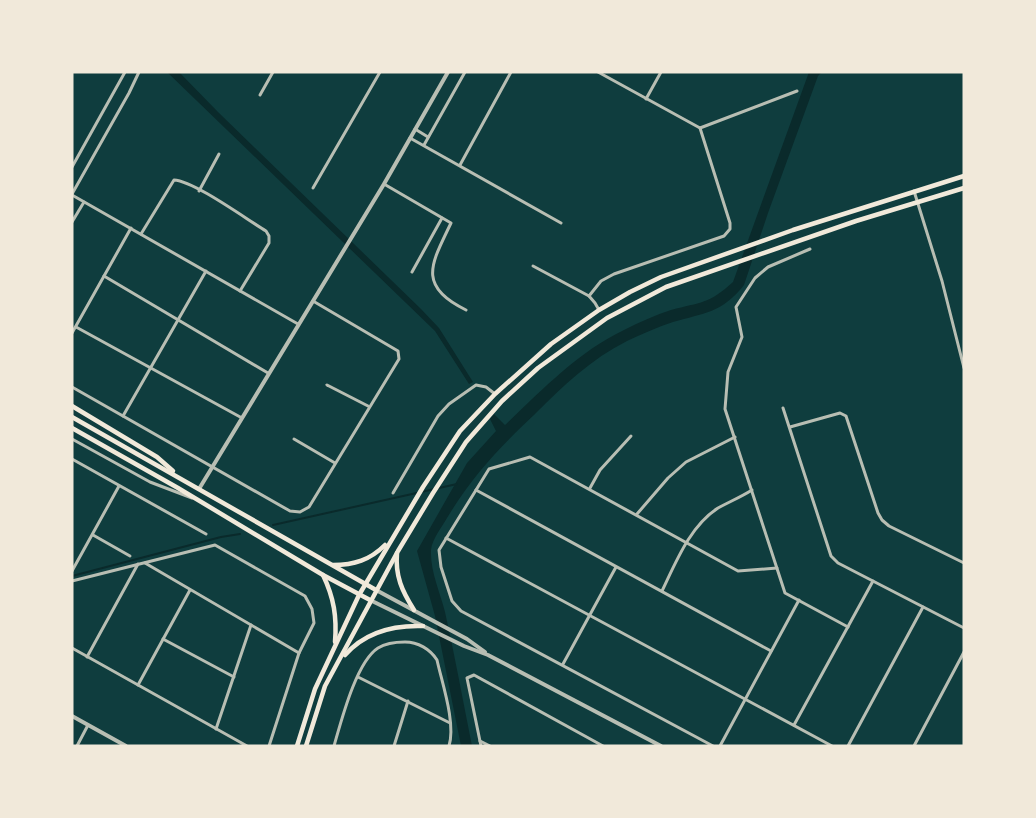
<svg xmlns="http://www.w3.org/2000/svg" width="1036" height="818" font-family="Helvetica,sans-serif">
  <rect width="100%" height="100%" fill="#0f3d3e"/>
  <g fill="#0a2a2b">
    <path d="M167 72H179L218 112 421 309 439 328 473 382 469 384 435 331Z"/>
    <path d="M809 72H822L818 76 768 213 744 285C722 313 704 313 673 322 658 327 642 334 627 341 591 359 563 386 535 414 499 448 473 475 447 518 442 527 432 539 431 550 430 571 440 592 445 612 455 657 463 701 472 746H461L435 616 417 551 467 463 496 431 490 419 494 414 505 425C542 390 578 352 624 330 639 322 656 315 671 310 701 302 709 304 733 282Z"/>
  </g>
  <g fill="none" stroke-linecap="round" stroke-linejoin="round">
    <g stroke="#0a2a2b" stroke-width="2">
      <path d="M273 525 457 484"/>
      <path d="M72 576 221 537 240 534"/>
    </g>
    <g stroke="#b8beb3" stroke-width="3">
      <path d="M260 95 273 72"/>
      <path d="M646 99 661 72"/>
      <path d="M700 128 797 91"/>
      <path d="M415 129 428 137"/>
      <path d="M410 138 561 223"/>
      <path d="M424 145 465 72"/>
      <path d="M460 165 511 72"/>
      <path d="M72 167 125 72"/>
      <path d="M384 184 451 223C432 263 416 286 466 310"/>
      <path d="M313 188 380 72"/>
      <path d="M199 191 219 154"/>
      <path d="M914 191 942 281 964 368"/>
      <path d="M72 194 129 93 139 72"/>
      <path d="M72 195 298 324"/>
      <path d="M72 222 84 202"/>
      <path d="M141 234 174 180C194 181 246 219 266 231L269 236V243L240 291"/>
      <path d="M810 249 768 267 755 278 736 307 742 337 728 372 725 409 785 593 848 627"/>
      <path d="M533 266 589 296 595 303 599 310"/>
      <path d="M412 272 442 218"/>
      <path d="M104 276 268 373"/>
      <path d="M589 296 601 281 614 274 724 236 730 229V223L700 128 598 72"/>
      <path d="M76 327 242 418"/>
      <path d="M72 333 131 228"/>
      <path d="M327 385 368 406"/>
      <path d="M72 387 290 511 300 512 309 507 399 359 398 351 313 301"/>
      <path d="M783 408 831 556 838 563 964 628"/>
      <path d="M123 416 206 271"/>
      <path d="M790 427 840 413 846 416 878 513 882 520 889 526 964 563"/>
      <path d="M72 439 150 482 192 498"/>
      <path d="M294 439 335 463"/>
      <path d="M72 459 206 534"/>
      <path d="M590 488 600 470 631 436"/>
      <path d="M476 490 771 651"/>
      <path d="M393 493 438 416 449 404 476 385 486 387 495 394"/>
      <path d="M637 514 668 478 686 462 735 437"/>
      <path d="M93 535 130 556"/>
      <path d="M446 538 832 746"/>
      <path d="M145 563 299 653"/>
      <path d="M72 571 119 486"/>
      <path d="M72 581 215 545 305 596 312 609 314 623 299 653 269 746"/>
      <path d="M662 591C676 562 690 526 718 508 729 502 741 497 752 490"/>
      <path d="M163 639 234 677"/>
      <path d="M72 648 247 746"/>
      <path d="M87 657 138 564"/>
      <path d="M563 664 616 567"/>
      <path d="M358 677 450 723"/>
      <path d="M138 685 190 590"/>
      <path d="M794 725 873 581"/>
      <path d="M216 729 251 625"/>
      <path d="M480 741 490 746"/>
      <path d="M77 746 88 725"/>
      <path d="M334 746C341 722 356 662 378 648 386 643 396 642 405 642 418 642 430 649 437 660 442 683 456 723 449 746"/>
      <path d="M394 746 408 701"/>
      <path d="M481 746 467 678 474 675 603 746"/>
      <path d="M713 746 461 611 452 601 441 567 439 550 489 469 530 457 738 571 777 568"/>
      <path d="M720 746 799 600"/>
      <path d="M848 746 923 607"/>
      <path d="M914 746 964 652"/>
    </g>
    <g stroke="#b8beb3" stroke-width="4">
      <path d="M199 489 384 184 448 72"/>
      <path d="M376 590 467 639 485 652"/>
      <path d="M370 600 464 646 488 655 661 746"/>
      <path d="M72 716 126 746"/>
    </g>
    <g stroke="#f1e9da" stroke-width="4.5">
      <path d="M72 406 157 457 173 471"/>
      <path d="M72 417 376 590"/>
      <path d="M72 428 178 488 323 575 370 600"/>
      <path d="M397 553C395 576 402 591 414 610"/>
      <path d="M333 565C354 565 370 560 385 545"/>
      <path d="M323 575C334 598 337 617 335 642"/>
      <path d="M345 655C365 632 393 625 423 626"/>
      <path d="M297 746 315 689 359 595 423 487 460 431 495 394 551 344 599 310 630 292 661 277 793 230 964 176"/>
      <path d="M306 746 325 686 398 551 433 493 466 442 502 401 538 368 607 318 666 287 856 221 964 188"/>
    </g>
  </g>
  <rect width="1036" height="818" fill="none" stroke="#f1e9da" stroke-width="147"/>
</svg>
